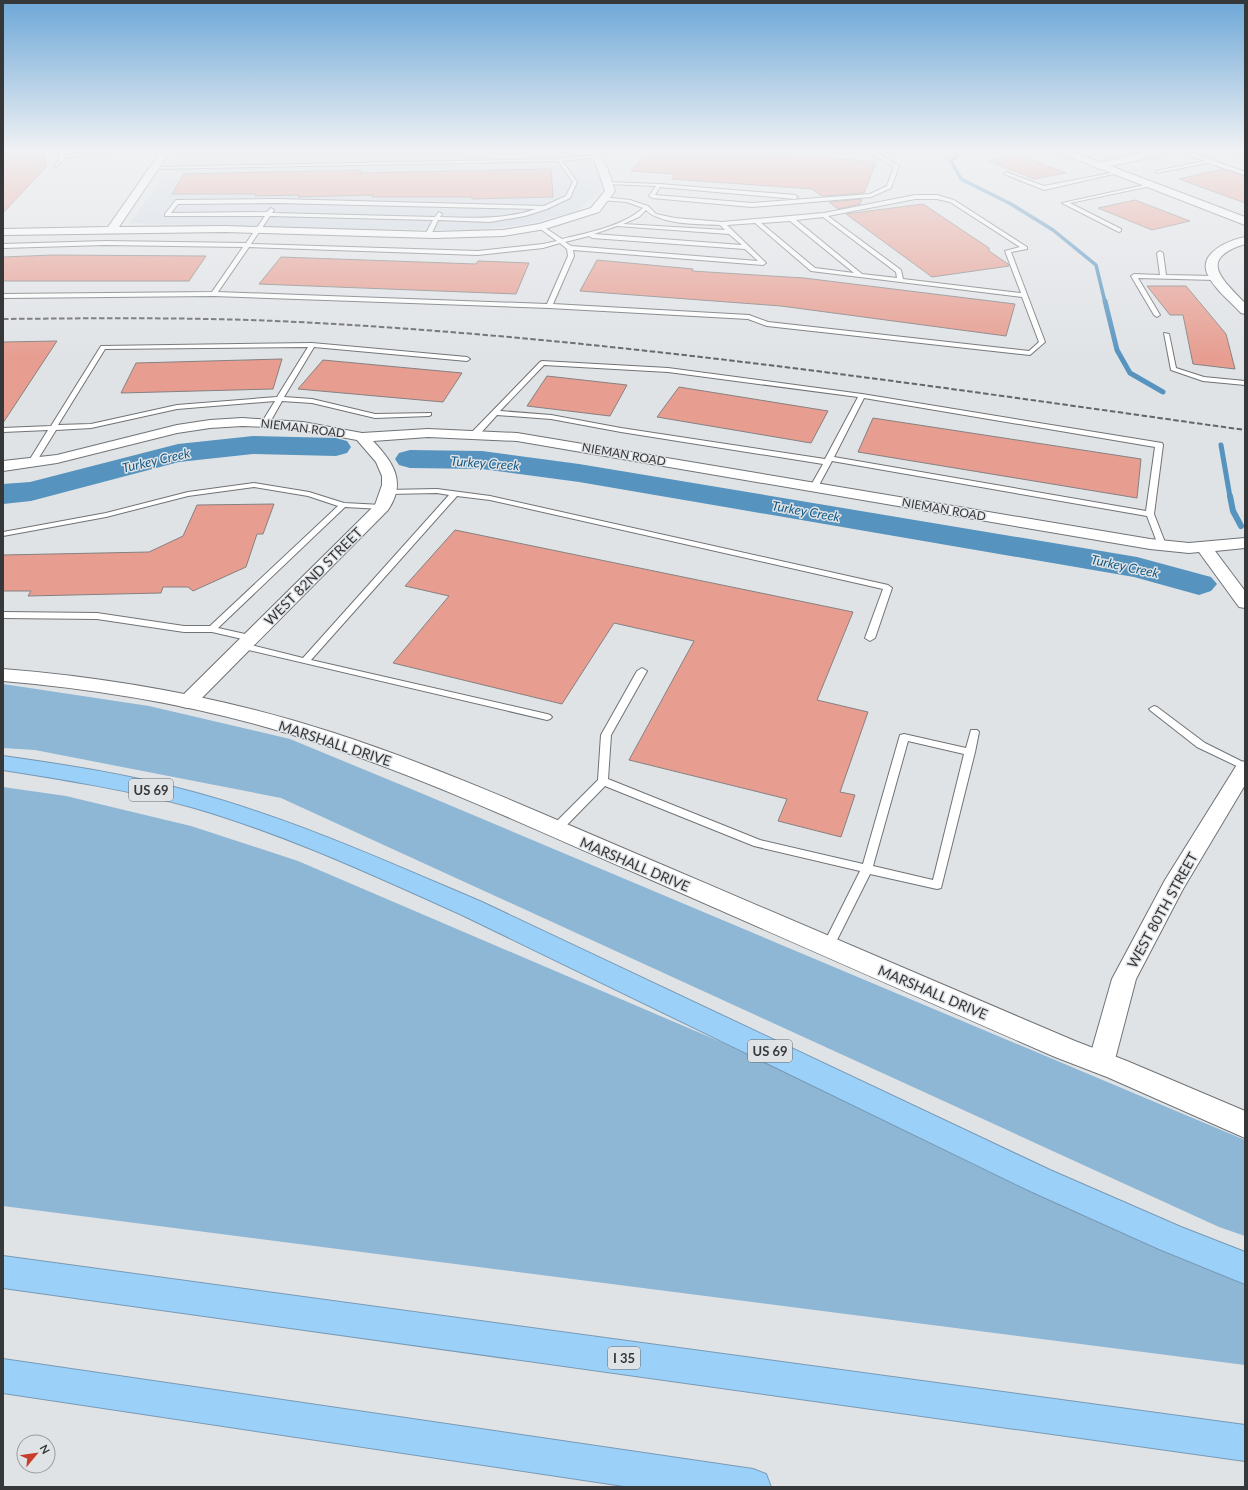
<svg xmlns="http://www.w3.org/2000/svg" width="1248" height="1490" font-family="Lato,sans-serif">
  <rect width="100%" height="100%" fill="#e0e3e6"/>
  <path fill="#ced8e0" d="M183 150H607L600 191 575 212 523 225 475 230 353 229 130 223Z"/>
  <g fill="#8eb6d5">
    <path d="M3 684 149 706 290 739 416 791 1245 1140V1236L1219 1227 281 798 35 750 3 748Z"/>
    <path d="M3 787 66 796 191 826 298 861 1245 1266V1365L3 1206Z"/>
  </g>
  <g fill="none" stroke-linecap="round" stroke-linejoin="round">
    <path stroke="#5693be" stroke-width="3.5" d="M963 150 951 161 961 179 1011 204 1053 230 1096 265 1105 302"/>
    <g stroke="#5693be" stroke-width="5">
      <path d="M1105 301 1117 350 1130 373 1163 392"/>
      <path d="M1221 445 1230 497"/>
    </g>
    <path stroke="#5693be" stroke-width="6" d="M1230 496 1233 511 1241 526"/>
    <g fill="#5693be" fill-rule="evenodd">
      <path d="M253 436 336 438 347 441 351 447 347 453 336 456 253 454 179 462 31 501 3 504V484L30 482 178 444Z"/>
      <path d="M410 450 482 451 579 464 1137 557 1211 577 1217 584 1211 591 1199 595 1134 577 579 482 482 469 410 468 399 465 395 459 399 453Z"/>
    </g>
  </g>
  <g fill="#e79d90" stroke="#868181">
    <path d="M4 150H44L46 167 3 213Z"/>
    <path d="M648 150H741L876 162 864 193 822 196 812 189 672 179 675 174 631 171Z"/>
    <path d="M1020 155 1066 173 1034 179 989 161Z"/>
    <path d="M551 169 553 197 472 199V197H372L373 195 298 197 299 195 255 196 256 194H172L184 174 361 170 360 173Z"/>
    <path d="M1223 169 1245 176V203L1179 179Z"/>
    <path d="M862 199 860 204 838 209 829 202Z"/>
    <path d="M1135 200 1190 221 1152 230 1098 208Z"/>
    <path d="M923 204 989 248V251L1008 264 1009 266 932 277 846 214Z"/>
    <path d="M53 255 206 256 189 281H3V257Z"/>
    <path d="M281 257 476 264 478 261 529 263 516 294 259 284Z"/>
    <path d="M597 260 693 269 692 271 804 278 1015 304 1006 336 781 306 580 291Z"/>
    <path d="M1147 286H1186L1226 334 1235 369 1193 364 1183 315H1170Z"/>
    <path d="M57 341 3 423V342Z"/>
    <path d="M282 359 273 389 121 393 136 363Z"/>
    <path d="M323 360 462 373 443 402 298 389Z"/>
    <path d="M547 376 627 385 610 416 527 406Z"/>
    <path d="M679 387 828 411 811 443 657 417Z"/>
    <path d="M873 418 1141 459 1137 498 858 452Z"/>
    <path d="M274 504 263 534H257L246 567 193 591 188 587H163L161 593 28 596 31 591H3V555L149 552 183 536 197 505Z"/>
    <path d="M455 530 853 612 817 700 868 712 840 792 855 795 841 837 778 821 787 799 629 760 694 641 614 623 562 704 393 663 449 596 405 586Z"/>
  </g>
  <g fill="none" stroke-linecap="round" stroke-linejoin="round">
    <g stroke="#707376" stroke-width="2">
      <g id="lane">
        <path d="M60 150H64V155L107 150H126L64 158 58 166H54L59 160Z"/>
        <path d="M209 150H286L284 151Z"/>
        <path d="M866 150H872L899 166 891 188 871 197 752 207 652 198 649 196 656 186 607 184 605 183 607 182 659 184 795 195 798 197 795 199 660 187 655 195 752 203 870 194 887 186 894 167Z"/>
        <path d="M1176 150H1184L1245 172V175L1208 163 1156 173V171L1204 161Z"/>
        <path d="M1240 150H1245V152L1233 154 1231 153Z"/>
        <path d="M596 155 598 157 562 161 577 182 570 198 547 209 525 216 490 222 438 220 431 235 428 237 425 235 433 220 270 216 251 244 478 251 543 244 557 241 539 228V226L541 225 562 239C587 233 624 226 643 208L627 202 601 200V198L603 197 630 200 648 206 656 214 675 218 722 222 824 213 915 195H937L954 200 1027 247V249L1011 252 1045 342 1030 355 767 326 748 319 549 308 214 296 3 298V294L212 292 243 247 105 245 3 248V244L105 241 246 243 265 216H165V214L176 200 277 199 544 206 566 196 573 182 558 161 152 169 154 167 559 159ZM915 199H937L950 202 1020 247 1005 251 1021 293 903 279 901 270 828 216ZM277 203 536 209C503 220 473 218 440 217L442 214 439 212 435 217 272 213 274 210 271 208 267 212 171 213 178 204ZM646 210C661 225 699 224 720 225L725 230 623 224 639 217ZM823 217 896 272 897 278 862 274 796 220ZM790 221 854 273 815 268 761 223ZM755 223 811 271 1022 297 1039 342 1029 351 768 322 749 315 553 304 574 256 573 250 763 265 766 263 765 262 727 225ZM617 226 729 234 742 245 594 234ZM589 236 592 238 745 249 758 261 571 246 565 242ZM560 243 567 249 568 256 547 304 218 292 249 247 478 255 543 248Z"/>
        <path d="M1006 172 1044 186 1116 172 1118 173 1044 190 1004 174Z"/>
        <path d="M1149 184 1151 185V186L1070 203 1121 229V231L1119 232 1062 203Z"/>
        <path d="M1160 251 1163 253 1166 275 1215 276 1218 278 1215 280 1138 278 1160 315 1157 317 1154 315 1131 276 1134 274 1160 275 1157 253Z"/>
        <path d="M1164 333 1169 334 1176 368 1204 377 1245 381V385L1203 381 1171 370Z"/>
        <path d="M312 343 467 357 470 359 467 361 314 347 284 397 312 399 375 414 431 413V415L429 416 375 418 312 403 282 401 269 424H266L262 422 275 401 177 409 91 428 56 430 35 464 31 466 27 464 48 430 3 432V428L51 426 101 346ZM308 347 277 397 177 405 91 424 58 425 105 349Z"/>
        <path d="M542 361 668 368 862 394 1162 443 1163 445 1154 514 1166 545 1162 547 1158 545 1147 516 832 461 818 487 814 489 810 487 823 464 621 432 551 419 497 415 478 436H472V432L540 362ZM544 365 668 372 858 397 825 459 621 428 551 415 500 411ZM864 398 1155 447 1146 511 834 457Z"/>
        <path d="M254 483 309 492 344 503 382 505 386 507 382 509 345 507 218 628 254 636 256 638 254 640 251 641 212 632H184L97 619 3 618V612L97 613 184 626H210L338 506 308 496 254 487 188 496 106 517 3 536V532L106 513 188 492Z"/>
        <path d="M437 489 490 496 888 585 892 588 875 638 870 641 865 638 883 589 490 500 457 496 311 660 547 714 550 715 552 717 550 719 547 720 240 648 238 646 240 644 243 643 303 658 449 495 437 493 389 494 385 492 386 490Z"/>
        <path d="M642 668 647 671 611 735 608 779 760 840 863 864 900 735 904 734 966 748 971 730H977L979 732 975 752 941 888 937 889 870 874 832 950 828 952 824 950 822 947 860 871 754 846 605 786 560 832H552L551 829 552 826 598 780 601 735 637 671ZM908 741 964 754 933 880 873 866Z"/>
        <path d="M1154 706 1157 707 1205 743 1245 763V770L1197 747 1151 711 1149 709Z"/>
      </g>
    </g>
    <g stroke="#707376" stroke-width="2">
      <g id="street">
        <path d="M162 150H171L119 227 225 226 434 232 503 230 539 224 591 208 605 191 598 170 589 150H598L608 170 615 191 599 212 545 229 503 236 434 238 225 232 3 235V229L108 227Z"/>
        <path d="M1154 150H1173L1169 153 1098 169 1093 166 1095 164Z"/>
        <path d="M1245 237V244C1197 259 1222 279 1245 303V314L1241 313C1230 301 1213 288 1207 273 1199 252 1230 240 1245 237Z"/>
        <path d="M242 418 303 422 362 433 428 429 517 433 1150 539 1189 543 1245 538V548L1215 551 1245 591V608L1239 607 1199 552 1189 553 1150 549 517 441 428 437 373 441C393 462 407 482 388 510L194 706 187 708 180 706 177 702 180 698 375 505 382 485V476L376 462 357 440 303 430 274 427 242 426 210 428 177 433 57 463 3 471V461L57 455 177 425 210 420Z"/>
        <path d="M1245 761V785L1183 889 1136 979 1114 1063 1110 1071 1101 1074 1092 1071 1088 1063 1112 979 1165 880 1238 763Z"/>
      </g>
    </g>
    <g stroke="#707376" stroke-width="2">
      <g id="secondary">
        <path d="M1052 150H1068L1245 217V225Z"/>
        <path d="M3 669C115 678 227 698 334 733 445 769 551 818 658 863 797 922 936 982 1075 1041L1127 1061 1245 1111V1138L1107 1077 1055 1057C919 998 783 938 647 878 538 831 430 780 318 743 216 709 110 690 3 681Z"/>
      </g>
    </g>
    <g stroke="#789ab5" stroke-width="2">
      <g id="highway">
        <path d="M3 756C67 765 131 775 193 792 293 819 388 862 482 902L1050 1170 1181 1227 1245 1252V1284L1159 1249 1028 1190 464 916C375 876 285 834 191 807 129 790 66 780 3 770Z"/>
        <path d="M3 1256 1245 1425V1461L3 1288Z"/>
        <path d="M3 1359 753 1469 766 1474 771 1487H630L3 1393Z"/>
      </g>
    </g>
    <use href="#lane" fill="#fff" fill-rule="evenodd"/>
    <use href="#street" fill="#fff" fill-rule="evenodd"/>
    <use href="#secondary" fill="#fff" fill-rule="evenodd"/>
    <use href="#highway" fill="#9bd0f8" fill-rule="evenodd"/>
    <path stroke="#646667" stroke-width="2" stroke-dasharray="5.5 2.5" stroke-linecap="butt" d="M3 319C108 318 212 317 317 323 628 340 937 387 1245 430"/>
  </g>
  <linearGradient id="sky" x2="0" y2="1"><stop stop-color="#6da7d7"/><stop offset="0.42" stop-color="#f1f2f4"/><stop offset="1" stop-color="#f1f2f4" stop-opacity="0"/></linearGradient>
  <rect width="1248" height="359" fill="url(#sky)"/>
  <g text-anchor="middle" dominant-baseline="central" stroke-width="3" stroke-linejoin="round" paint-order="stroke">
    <g font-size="12" fill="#363738" stroke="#e0e3e6">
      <text transform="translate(303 428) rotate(7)">NIEMAN ROAD</text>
      <text transform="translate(624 454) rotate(10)">NIEMAN ROAD</text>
      <text transform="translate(944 509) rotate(10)">NIEMAN ROAD</text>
    </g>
    <g font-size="13" font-style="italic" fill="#135a86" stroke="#e0e3e6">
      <text transform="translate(156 460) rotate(-13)">Turkey Creek</text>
      <text transform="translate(485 463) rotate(4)">Turkey Creek</text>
      <text transform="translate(806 511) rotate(10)">Turkey Creek</text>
      <text transform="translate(1125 566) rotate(12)">Turkey Creek</text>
    </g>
    <g fill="#e0e3e6" stroke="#696b6c" stroke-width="1">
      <rect x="129" y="779" width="44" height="22" rx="3"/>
      <rect x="748" y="1040" width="44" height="22" rx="3"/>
      <rect x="608" y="1347" width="32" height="22" rx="3"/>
    </g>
    <g font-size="13" font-weight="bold" fill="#363738">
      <text x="151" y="790">US 69</text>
      <text x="770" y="1051">US 69</text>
      <text x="624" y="1358">I 35</text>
    </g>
    <g font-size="14" fill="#363738" stroke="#e0e3e6">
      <text transform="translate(313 576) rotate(-45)">WEST 82ND STREET</text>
      <text transform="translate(335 743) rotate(18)">MARSHALL DRIVE</text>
      <text transform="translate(635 864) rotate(23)">MARSHALL DRIVE</text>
      <text transform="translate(1162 910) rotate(-61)">WEST 80TH STREET</text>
      <text transform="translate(933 992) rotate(23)">MARSHALL DRIVE</text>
    </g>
  </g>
  <rect width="1248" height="1490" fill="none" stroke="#363738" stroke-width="8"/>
  <g transform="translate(36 1454) rotate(61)"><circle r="19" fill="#e0e3e6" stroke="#9c9ea0"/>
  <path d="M0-3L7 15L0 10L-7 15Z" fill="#c93d2b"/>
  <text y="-6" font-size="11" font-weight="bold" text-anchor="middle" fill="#363738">N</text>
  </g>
</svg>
